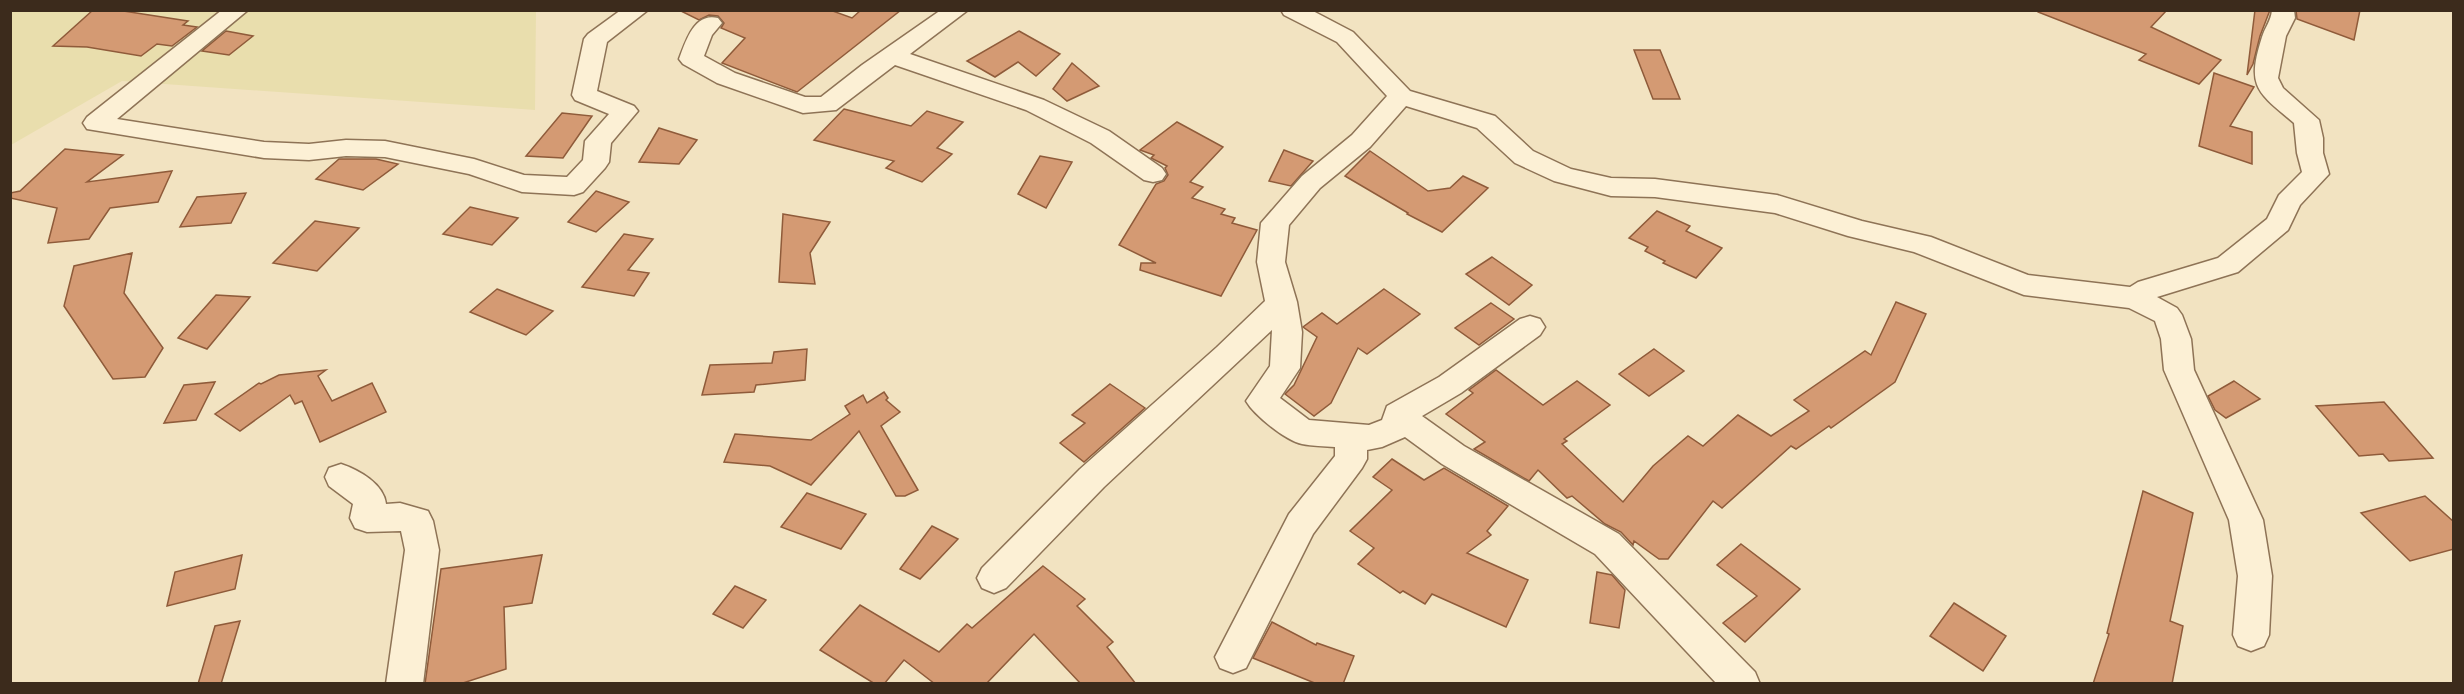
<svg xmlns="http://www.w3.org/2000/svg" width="2464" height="694" font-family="Lora,serif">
  <rect width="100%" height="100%" fill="#f2e3c1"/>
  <path fill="#e9dead" d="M11 11H536L535 110 122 81 11 145Z"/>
  <g fill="#d49a73" stroke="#8f5b3a" stroke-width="1.5">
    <path d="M93 10H117L188 21 183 25 197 27 172 46 157 44 141 56 87 47 53 46Z"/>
    <path d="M679 10H830L852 18 861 10H901L797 92 722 63 745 38 721 28 724 23 718 16 709 15 699 20Z"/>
    <path d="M2038 10H2167L2151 27 2221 60 2199 84 2139 60 2146 54 2038 12Z"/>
    <path d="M2255 10H2270L2260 36 2253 64 2247 75Z"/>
    <path d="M2296 10H2360L2354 40 2297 19Z"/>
    <path d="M226 31 253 36 229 55 202 51Z"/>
    <path d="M1019 31 1060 54 1036 76 1018 62 995 77 967 61Z"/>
    <path d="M1634 50H1660L1680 99H1653Z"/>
    <path d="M1072 63 1099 86 1067 101 1053 89Z"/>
    <path d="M2214 73 2254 87 2230 126 2252 132V164L2199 146Z"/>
    <path d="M844 109 911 126 927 111 963 122 937 148 952 154 922 182 886 168 894 161 814 140Z"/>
    <path d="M562 113 592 116 563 158 526 156Z"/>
    <path d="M1177 122 1223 147 1190 182 1203 187 1192 198 1225 209 1221 214 1235 218 1232 223 1257 230 1221 296 1140 270 1141 263H1156L1119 245 1156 184 1164 181 1168 175 1165 168 1167 166 1151 158 1154 155 1140 150Z"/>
    <path d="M659 128 697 140 679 164 639 162Z"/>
    <path d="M65 149 123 155 87 182 172 171 158 202 110 208 89 239 48 243 57 208 10 198V193L20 191Z"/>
    <path d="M1284 150 1313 161 1291 186 1269 181Z"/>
    <path d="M1370 151 1428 191 1450 188 1463 176 1488 188 1442 232 1407 214 1408 213 1345 176Z"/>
    <path d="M1040 156 1072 162 1046 208 1018 194Z"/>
    <path d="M339 159H376L398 164 363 190 316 179Z"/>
    <path d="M596 191 629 202 596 232 568 222Z"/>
    <path d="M246 193 231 223 180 227 197 197Z"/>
    <path d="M470 207 518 218 492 245 443 234Z"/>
    <path d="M1657 211 1690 226 1686 231 1722 248 1696 278 1663 263 1665 261 1645 251 1648 247 1629 238Z"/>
    <path d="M783 214 830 222 810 253 815 284 779 282Z"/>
    <path d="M315 221 359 228 317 271 273 263Z"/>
    <path d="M624 234 653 239 628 270 649 273 634 296 582 287Z"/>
    <path d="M132 253 124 293 163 348 145 377 113 379 64 306 74 266Z"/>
    <path d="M1492 257 1532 285 1509 305 1466 274Z"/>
    <path d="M497 289 553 311 526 335 470 312Z"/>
    <path d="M1384 289 1420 314 1367 354 1358 348 1331 403 1314 416 1285 394 1294 385 1317 337 1303 327 1322 313 1337 324Z"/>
    <path d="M216 295 250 297 207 349 178 338Z"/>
    <path d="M1896 302 1926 314 1895 382 1831 428 1829 426 1796 449 1791 446 1722 508 1713 501 1668 559H1659L1634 541 1633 545 1621 532 1605 524 1572 496 1567 498 1538 470 1529 481 1474 449 1485 442 1446 414 1473 393 1469 390 1496 370 1543 405 1577 381 1610 405 1564 439 1567 441 1562 444 1623 502 1653 466 1688 436 1703 446 1738 415 1771 436 1809 411 1794 400 1865 351 1871 355Z"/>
    <path d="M1491 303 1514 319 1479 345 1455 328Z"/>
    <path d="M807 349 805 380 756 385 754 392 702 395 710 365 772 363 774 352Z"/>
    <path d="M1654 349 1684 371 1649 396 1619 374Z"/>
    <path d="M326 370 318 376 332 401 372 383 386 412 320 442 302 401 295 404 290 395 240 431 215 414 259 383 261 384 279 375Z"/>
    <path d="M2234 381 2260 399 2226 418 2215 410 2208 396Z"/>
    <path d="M215 382 196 420 164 423 184 385Z"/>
    <path d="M1110 384 1145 408 1084 462 1060 443 1085 423 1072 415Z"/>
    <path d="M884 392 888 398 886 400 900 412 881 426 918 490 905 496H896L859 431 811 485 770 466 724 462 735 434 811 440 850 414 845 406 863 395 867 403Z"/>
    <path d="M2384 402 2433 458 2389 461 2383 454 2359 456 2316 406Z"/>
    <path d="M1392 459 1424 480 1444 468 1508 506 1487 531 1491 535 1467 553 1528 580 1506 627 1432 594 1425 604 1403 591 1400 593 1358 564 1374 548 1350 531 1392 490 1373 477Z"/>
    <path d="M2143 491 2193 513 2170 621 2183 626 2172 684H2093L2109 634 2107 633Z"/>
    <path d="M807 493 866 514 841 549 781 527Z"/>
    <path d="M2425 496 2454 522V549L2410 561 2361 513Z"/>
    <path d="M932 526 958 539 920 579 900 569Z"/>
    <path d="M1741 544 1800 589 1745 642 1723 623 1757 596 1717 565Z"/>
    <path d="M242 555 235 589 167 606 175 572Z"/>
    <path d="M542 555 532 603 504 607 506 669 460 684H425L441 569Z"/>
    <path d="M1043 566 1085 599 1077 606 1113 642 1107 647 1136 684H1081L1034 634 986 684H935L904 660 884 684H875L820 650 860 605 939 652 967 624 972 628Z"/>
    <path d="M1597 572 1612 575 1625 590 1619 628 1590 623Z"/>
    <path d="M735 586 766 600 743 628 713 614Z"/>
    <path d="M1954 603 2006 636 1983 671 1930 636Z"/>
    <path d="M240 621 221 684H198L215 626Z"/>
    <path d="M1272 622 1316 645 1317 643 1354 656 1343 684H1317L1253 658Z"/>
  </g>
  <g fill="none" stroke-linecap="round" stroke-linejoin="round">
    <g stroke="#8e7356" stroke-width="3">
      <g id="street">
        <path d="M222 10H248L117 119 264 142 309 144 346 140 385 141 474 159 524 175 567 177 583 160 585 141 609 114 575 100 572 95 584 39 588 34 621 10H648L607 42 597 91 634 106 638 111 611 143 609 162 605 168 583 192 574 195 522 192 469 174 385 157 346 156 309 160 264 158 87 129 83 123 87 117Z"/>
        <path d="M941 10H968L910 54 1044 100 1109 131 1162 168 1166 174 1162 180 1153 182 1144 180 1091 143 1026 110 895 65 836 110 803 113 717 83 683 64 679 59C686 41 694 12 718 18L722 23 712 35 704 56 735 73 805 97H821L862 65Z"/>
        <path d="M1281 10H1311L1353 32 1410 91 1495 116 1533 151 1571 169 1611 178 1655 179 1777 195 1862 221 1931 237 2028 275 2130 287 2138 282 2218 258 2267 219 2279 195 2302 172 2297 153 2294 123C2257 92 2246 87 2262 37 2265 27 2271 21 2272 10H2294L2295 18 2286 36 2278 78 2283 88 2319 120 2323 138V153L2329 174 2300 205 2288 230 2238 272 2157 297 2177 308 2182 315 2191 339 2194 370 2263 520 2272 576 2269 635 2264 646 2251 651 2238 646 2233 635 2238 576 2229 520 2164 370 2161 339 2155 321 2129 308 2024 295 1914 252 1848 236 1775 213 1655 197 1611 196 1554 181 1515 163 1477 128 1406 106 1370 147 1320 188 1289 225 1285 262 1297 302 1302 332 1300 368 1280 398 1309 420 1369 425 1382 420 1387 406 1439 377 1520 319 1530 316 1540 319 1545 327 1540 335 1461 393 1422 416 1464 446 1619 534 1755 672 1760 684H1717L1595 554 1442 464 1405 437 1382 447 1367 450V459L1362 468 1313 534 1246 668 1233 673 1220 668 1215 657 1289 514 1335 456V447C1324 446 1312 446 1302 444 1286 441 1254 415 1246 401L1270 366 1272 330 1104 487 1006 588 994 593 982 588 977 578 982 568 1080 469 1217 347 1265 301 1257 262 1261 223 1302 176 1352 135 1387 96 1337 42 1284 15Z"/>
        <path d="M341 464C359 470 384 484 386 504L400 503 428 511 433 521 439 550 423 684H386L405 550 401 531 367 532 355 528 350 518 353 504 329 486 325 477 329 468Z"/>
      </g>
    </g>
    <use href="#street" fill="#fcf0d5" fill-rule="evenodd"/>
  </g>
  <rect width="2464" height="694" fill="none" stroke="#3c2b1c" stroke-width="24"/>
</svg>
